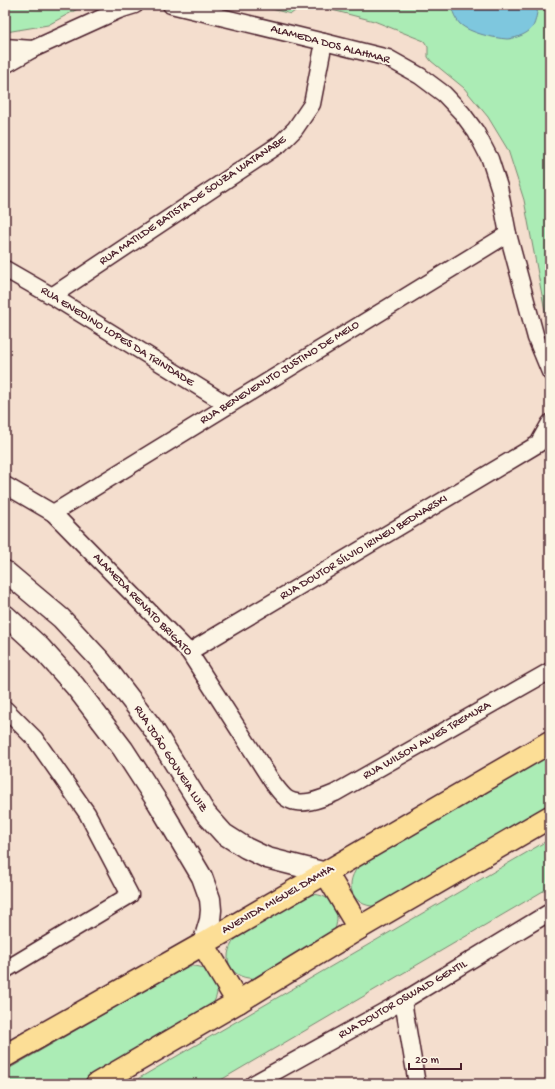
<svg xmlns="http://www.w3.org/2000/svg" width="555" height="1089" font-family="'Gochi Hand',sans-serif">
  <rect width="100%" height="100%" fill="#f4dece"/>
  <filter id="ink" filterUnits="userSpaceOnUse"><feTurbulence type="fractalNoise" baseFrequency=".025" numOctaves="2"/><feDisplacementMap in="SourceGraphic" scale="8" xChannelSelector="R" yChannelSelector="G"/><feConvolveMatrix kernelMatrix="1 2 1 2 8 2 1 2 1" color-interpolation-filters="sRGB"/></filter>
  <g filter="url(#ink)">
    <g fill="#abecb5" stroke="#7a8670">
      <path d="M5 5H85L48 25 6 32H5Z"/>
      <path d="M256 5H303L291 14Z"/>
      <path d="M313 5H550V331L545 311 524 200 508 150 488 117 464 88 431 61 428 57V47L424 41 374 21Z"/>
      <path d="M550 754V807L380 906C355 909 342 887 358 867Z"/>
      <path d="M550 839V887L214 1084H129Z"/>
      <path d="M310 894C334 894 343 913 333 934L257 978C232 981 219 959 235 939Z"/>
      <path d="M187 966C192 966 196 966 200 967 206 969 209 973 212 977 220 988 218 998 209 1009L79 1084H5V1071Z"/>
    </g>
    <path fill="#7ec7de" stroke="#698496" d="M451 5H537L538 8C536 15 536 25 530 30 525 35 513 39 507 39 493 38 470 33 460 24 455 18 453 13 451 5Z"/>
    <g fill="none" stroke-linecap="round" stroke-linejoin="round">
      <g stroke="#4a1f2b" stroke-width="19">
        <g id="minor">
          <path d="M171 5 324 42 388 58 420 76 444 94 462 113 476 132 490 159 499 187 508 234 536 338 550 372"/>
          <path d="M5 47 33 49 119 10 135 5"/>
          <path d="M5 65 33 49"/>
          <path d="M5 269 52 296 228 405"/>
          <path d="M52 296 280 144 295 129 312 104 324 42"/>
          <path d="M5 485 53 513 189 652 273 783C277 788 281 794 286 798 300 808 321 799 335 793L550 671"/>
          <path d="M53 513 508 234"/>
          <path d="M189 652 538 444 550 423"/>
          <path d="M5 709 35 739 87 813 130 895 5 970"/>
          <path d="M403 1001 417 1084"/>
          <path d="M253 1084 403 1001 550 912"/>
        </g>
      </g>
      <g stroke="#4a1f2b" stroke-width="23">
        <g id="tertiary">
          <path d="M5 571 61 618 101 661 152 727 206 814 224 834 246 848 267 858 326 873"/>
          <path d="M5 615 40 647 75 686 123 749 158 803 202 877 210 899 211 910 210 920 203 944"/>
        </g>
      </g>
      <g stroke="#4a1f2b" stroke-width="25">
        <g id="primary">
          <path d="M326 873 359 928"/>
          <path d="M203 944 238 1002"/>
          <path d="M5 1056 203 944 550 742"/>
          <path d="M97 1084 238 1002 359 928 550 817"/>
        </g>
      </g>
      <use href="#minor" stroke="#fcf5e5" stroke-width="16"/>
      <use href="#tertiary" stroke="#fcf5e5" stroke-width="20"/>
      <use href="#primary" stroke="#fcde96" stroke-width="22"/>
    </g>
  </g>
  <g text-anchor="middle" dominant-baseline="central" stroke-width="4" stroke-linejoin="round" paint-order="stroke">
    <g font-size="12" fill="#4a1f2b" stroke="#fcf5e5">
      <text transform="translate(330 45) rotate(15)">ALAMEDA DOS ALAHMAR</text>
      <text transform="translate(193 201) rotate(-34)">RUA MATILDE BATISTA DE SOUZA WATANABE</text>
      <text transform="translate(117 337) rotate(32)">RUA ENEDINO LOPES DA TRINDADE</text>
      <text transform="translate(280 373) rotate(-32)">RUA BENEVENUTO JUSTINO DE MELO</text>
      <text transform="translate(364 548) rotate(-31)">RUA DOUTOR SÍLVIO IRINEU BEDNARSKI</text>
      <text transform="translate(142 605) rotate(46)">ALAMEDA RENATO BRIGATO</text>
      <text transform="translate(427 741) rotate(-30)">RUA WILSON ALVES TREMURA</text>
      <text transform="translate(170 759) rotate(57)">RUA JOÃO GOUVEIA LUIZ</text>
      <text transform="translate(278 900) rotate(-30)">AVENIDA MIGUEL DAMHA</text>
      <text transform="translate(403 1000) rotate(-30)">RUA DOUTOR OSWALD GENTIL</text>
    </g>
  </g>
  <rect width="555" height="1089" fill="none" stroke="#fcf5e5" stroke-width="20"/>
  <rect x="10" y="10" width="535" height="1069" fill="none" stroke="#4a1f2b" stroke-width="1.5" filter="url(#ink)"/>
  <path d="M409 1063v6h52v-6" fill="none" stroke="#4a1f2b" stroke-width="2"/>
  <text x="415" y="1063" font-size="12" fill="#4a1f2b" stroke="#fcf5e5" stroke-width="3" paint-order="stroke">20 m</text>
</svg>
